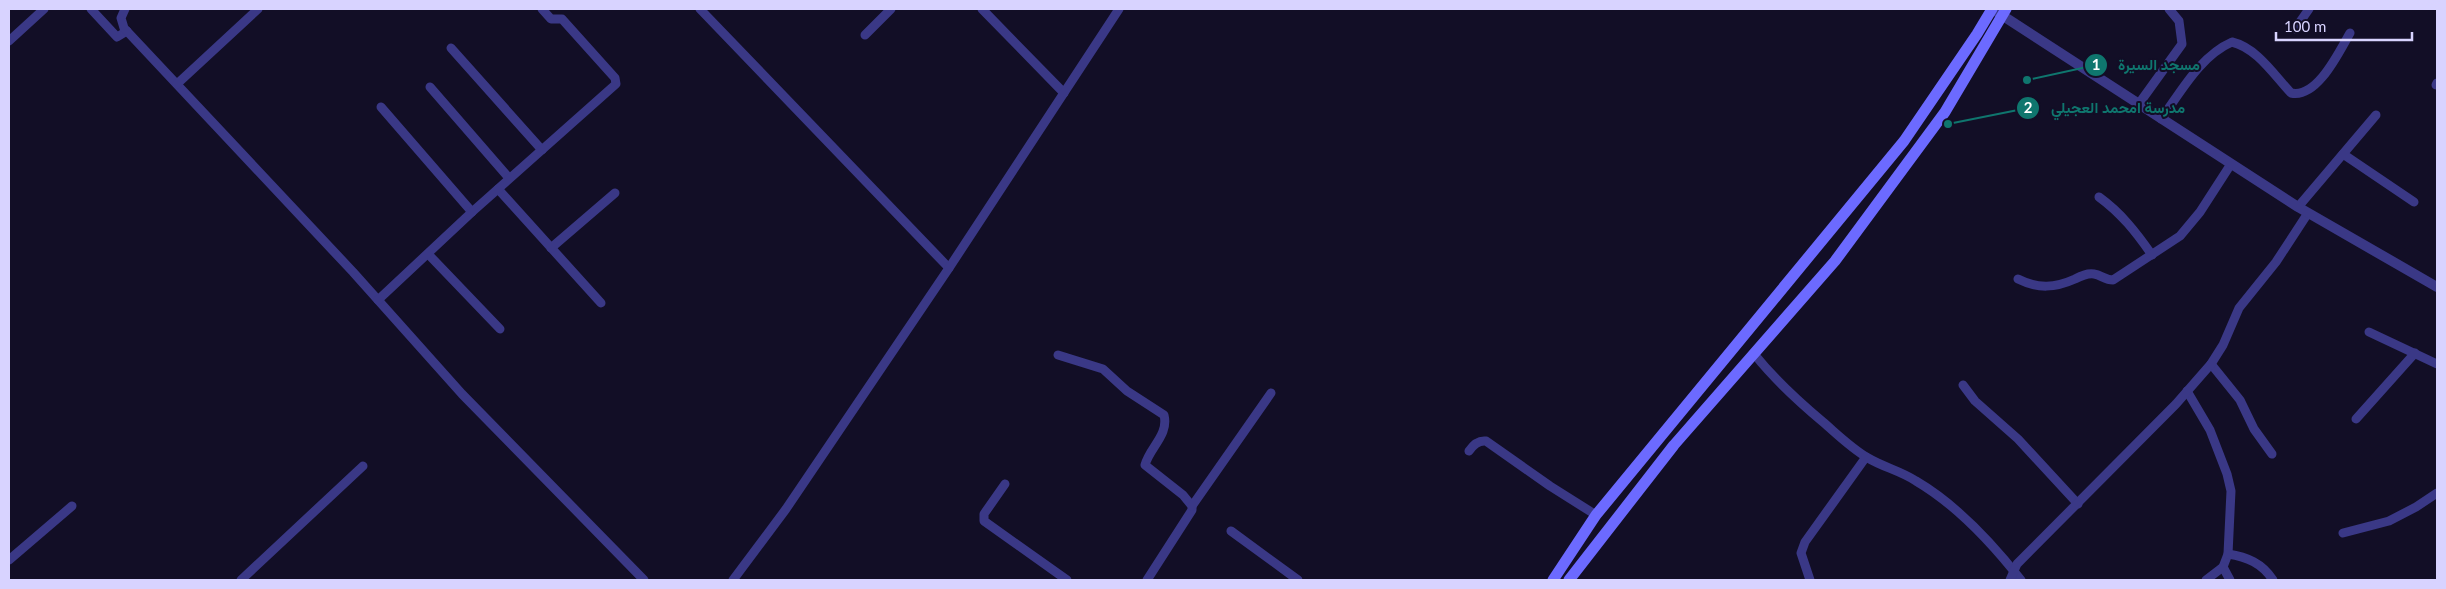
<svg xmlns="http://www.w3.org/2000/svg" width="2446" height="589" font-family="Lato,Vazirmatn,sans-serif">
  <rect width="100%" height="100%" fill="#120e26"/>
  <g fill="none" stroke-linecap="round" stroke-linejoin="round">
    <g stroke="#3a3886" stroke-width="9">
      <path d="M91 9 117 37 127 31"/>
      <path d="M125 9 121 18 124 28 353 272 462 394 644 580"/>
      <path d="M700 9 949 268"/>
      <path d="M982 9 1064 93"/>
      <path d="M2295 29 2309 9"/>
      <path d="M865 35 891 9"/>
      <path d="M9 41 44 9"/>
      <path d="M451 48 542 150"/>
      <path d="M177 84 258 9"/>
      <path d="M2436 85 2437 83"/>
      <path d="M430 87 509 178"/>
      <path d="M2138 105 2182 44 2179 21 2169 9"/>
      <path d="M381 107 472 212"/>
      <path d="M2161 119C2181 92 2200 56 2232 42 2257 48 2274 75 2291 93 2317 99 2339 52 2350 33"/>
      <path d="M2343 154 2414 202"/>
      <path d="M498 189 601 303"/>
      <path d="M2099 197C2121 213 2136 232 2152 255"/>
      <path d="M2298 207 2376 115"/>
      <path d="M551 248 615 193"/>
      <path d="M428 254 500 329"/>
      <path d="M2018 279C2038 289 2055 288 2075 279 2081 276 2087 273 2094 274 2101 275 2105 280 2113 280L2180 236 2200 212 2231 164"/>
      <path d="M378 300 472 212 616 84 615 78 562 19H551L542 9"/>
      <path d="M2369 332 2437 364"/>
      <path d="M1058 355 1103 369 1127 391 1164 415C1169 435 1150 447 1145 465L1183 495 1192 506V510L1147 580"/>
      <path d="M1755 355C1775 380 1798 401 1823 422 1837 434 1851 448 1868 458 1883 467 1901 471 1916 481 1957 505 1992 543 2021 580"/>
      <path d="M2211 364 2240 400 2254 429 2272 454"/>
      <path d="M1963 385 1975 401 2018 439 2078 504"/>
      <path d="M2187 391 2210 430 2227 474 2231 491 2228 554 2223 567 2206 580"/>
      <path d="M2356 419 2415 353"/>
      <path d="M1469 451C1473 445 1478 440 1486 441L1550 486 1596 515"/>
      <path d="M1005 484 984 514V521L1067 580"/>
      <path d="M1192 506 1271 393"/>
      <path d="M1231 531 1298 580"/>
      <path d="M2343 533 2389 521 2416 507 2437 493"/>
      <path d="M2228 554C2247 557 2262 563 2273 580"/>
      <path d="M9 560 72 506"/>
      <path d="M2223 567 2230 580"/>
      <path d="M241 580 363 466"/>
      <path d="M733 580 786 509 949 268 1119 9"/>
      <path d="M1810 580 1801 553 1805 542 1866 457"/>
      <path d="M2010 580 2017 564 2176 404 2211 364 2223 345 2239 308 2276 262 2308 213"/>
    </g>
    <path stroke="#3a3886" stroke-width="10" d="M1997 12 2298 207 2437 287"/>
    <g stroke="#6c6aff" stroke-width="11">
      <path d="M1553 580 1596 515 1904 141 1977 34 1992 9"/>
      <path d="M1569 580 1674 445 1835 261 1945 112 2006 9"/>
    </g>
  </g>
  <path fill="none" stroke="#0f766e" stroke-width="2" d="M2027 80L2096 65M1948 124L2028 108"/>
  <g fill="#0f766e" stroke="#120e26" stroke-width="2">
    <circle cx="2027" cy="80" r="5"/>
    <circle cx="1948" cy="124" r="5"/>
    <circle cx="2096" cy="65" r="12"/>
    <circle cx="2028" cy="108" r="12"/>
  </g>
  <g font-size="15" text-anchor="middle" font-weight="bold" fill="#fff">
    <text x="2096" y="70">1</text>
    <text x="2028" y="113">2</text>
  </g>
  <g font-size="15" text-anchor="middle" font-weight="bold" fill="#0f766e" stroke="#120e26" stroke-width="4" stroke-linejoin="round" paint-order="stroke">
    <text x="2159" y="70">مسجد السيرة</text>
    <text x="2118" y="113">مدرسة امحمد العجيلي</text>
  </g>
  <rect width="2446" height="589" fill="none" stroke="#d8d3ff" stroke-width="20"/>
  <path d="M2276 32v8h136v-8" fill="none" stroke="#d8d3ff" stroke-width="2.5"/>
  <text x="2284" y="32" font-size="15" fill="#d8d3ff" stroke="#120e26" stroke-width="4" paint-order="stroke">100 m</text>
</svg>
